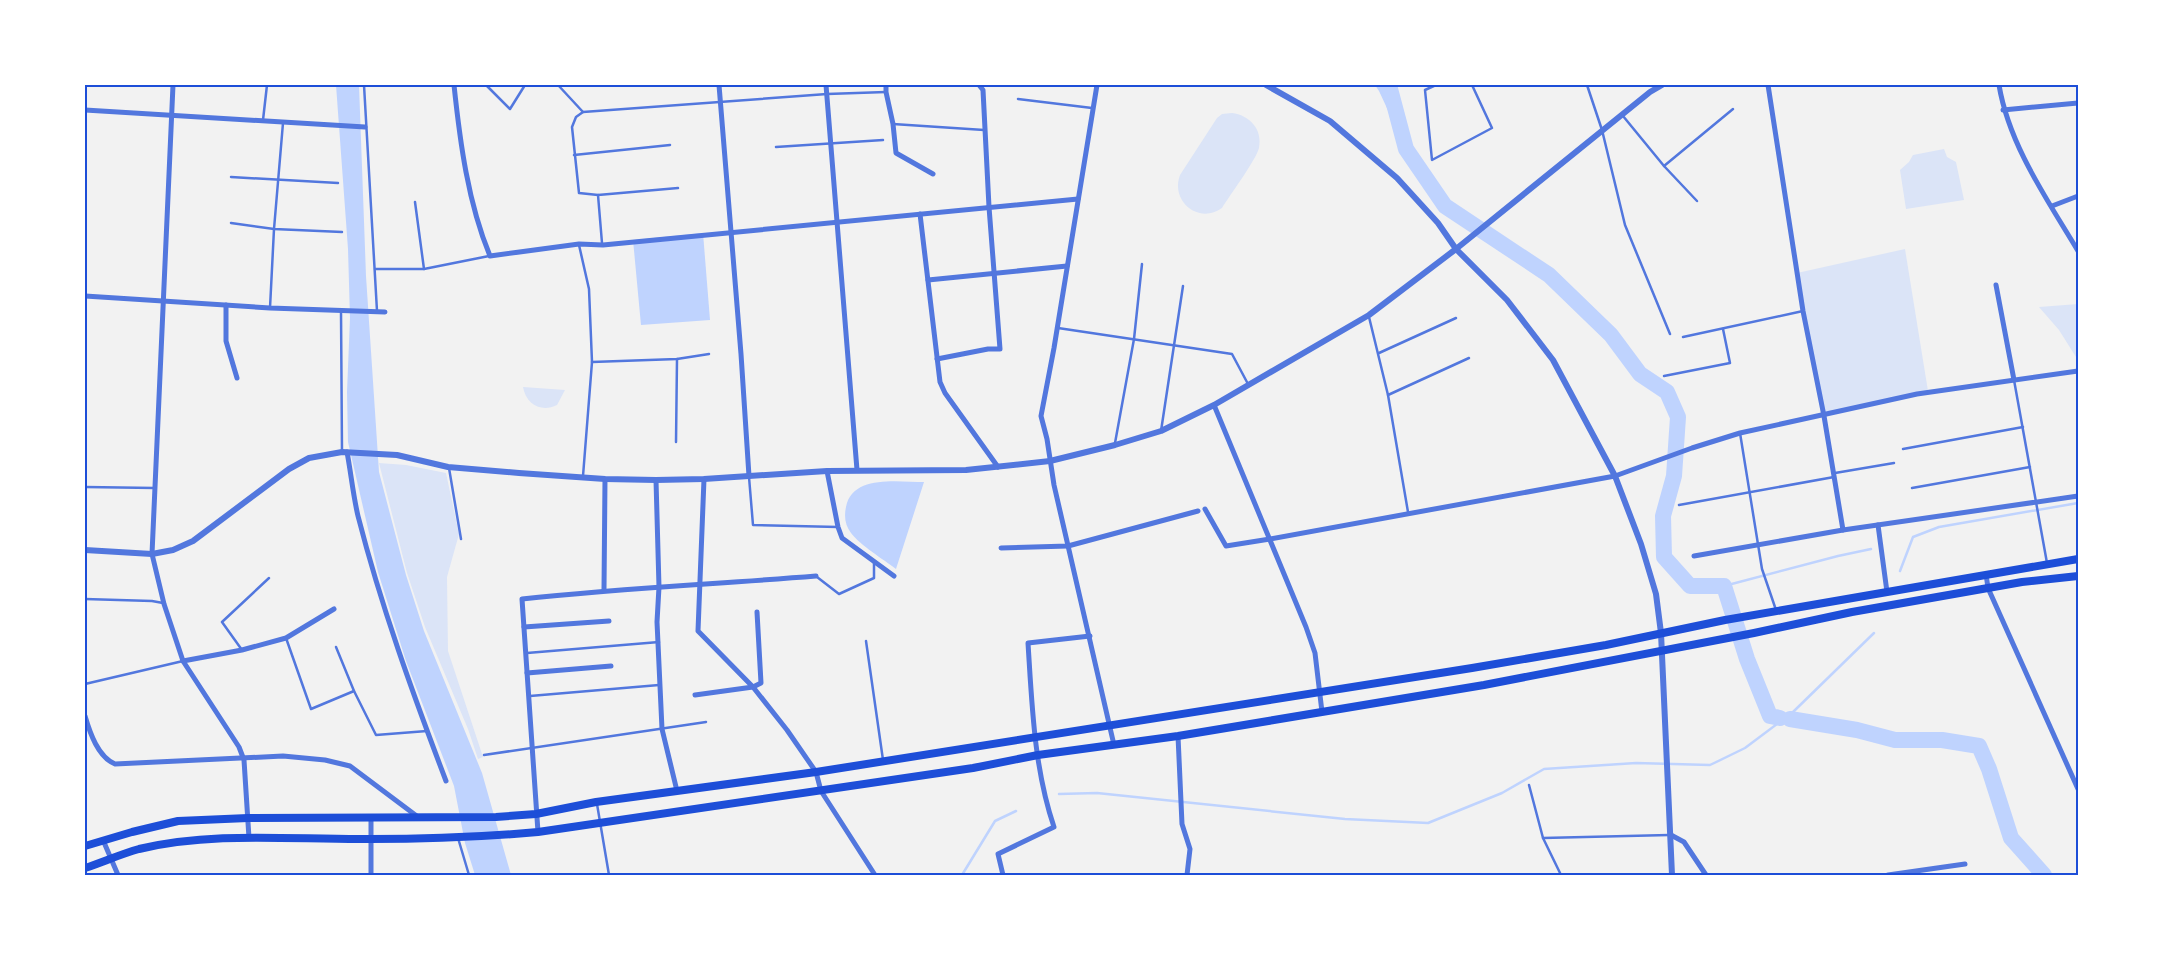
<svg xmlns="http://www.w3.org/2000/svg" width="2163" height="960" font-family="Inter,sans-serif">
  <rect width="100%" height="100%" fill="#f2f2f2"/>
  <g fill="#dbe4f7">
    <path d="M1232 113C1249 115 1263 129 1259 148 1256 160 1230 195 1222 208 1199 225 1170 201 1180 175L1217 118 1222 114Z"/>
    <path d="M1944 149 1947 157 1956 162 1964 200 1906 209 1900 170 1909 162 1913 155Z"/>
    <path d="M1905 249 1928 391 1824 416 1797 273Z"/>
    <path d="M2078 304V357H2076L2059 330 2039 307Z"/>
    <path d="M523 387 565 390 557 405C541 413 526 404 523 387Z"/>
    <path d="M379 463 406 465 446 473 459 534 447 577 448 651 483 757 478 759 468 729 425 627 407 573Z"/>
  </g>
  <g fill="#bfd3fe">
    <path d="M336 85H359L366 276 379 472 406 575 424 631 482 773 511 875H475L465 843 454 786 406 661 378 572 348 442 347 392 350 318 348 249Z"/>
    <path d="M1375 85H1397L1406 149 1379 91Z"/>
    <path d="M703 233 710 320 641 325 633 240Z"/>
    <path d="M924 482 896 569C883 559 860 545 851 533 845 525 844 516 846 507 852 474 899 482 924 482Z"/>
  </g>
  <g fill="none" stroke-linecap="round" stroke-linejoin="round">
    <g stroke="#bfd3fe" stroke-width="2.5">
      <path d="M1900 571 1913 537 1939 527 2078 503"/>
      <path d="M1724 586 1838 556 1871 549"/>
      <path d="M1059 794 1097 793 1345 819 1428 823 1502 793 1544 769 1636 763 1710 765 1745 748 1793 712 1874 633"/>
      <path d="M962 875 995 821 1016 811"/>
    </g>
    <g stroke="#bfd3fe" stroke-width="16">
      <path d="M1389 85 1406 149 1445 206 1549 275 1611 335 1640 374 1667 392 1678 417 1674 476 1663 516 1664 557 1690 586H1724L1747 659 1770 716 1780 718"/>
      <path d="M1790 719 1857 730 1895 740H1942L1979 746 1989 769 2011 838 2044 875"/>
    </g>
    <g stroke="#5277de" stroke-width="2.5">
      <path d="M364 85 377 311"/>
      <path d="M486 85 510 109 525 85"/>
      <path d="M558 85 583 112 576 117 572 127 579 193 598 195 602 243"/>
      <path d="M1436 85 1425 90 1432 160 1492 128 1472 85"/>
      <path d="M1587 85 1602 130 1625 225 1670 334"/>
      <path d="M1018 99 1092 108"/>
      <path d="M583 112 827 94 886 92"/>
      <path d="M1623 116 1664 166 1697 201"/>
      <path d="M263 120 267 85"/>
      <path d="M893 124 984 130"/>
      <path d="M776 147 883 140"/>
      <path d="M574 155 670 145"/>
      <path d="M1664 166 1733 109"/>
      <path d="M231 177 338 183"/>
      <path d="M598 195 678 188"/>
      <path d="M415 202 424 269 489 256"/>
      <path d="M231 223 274 229 342 232"/>
      <path d="M579 245 589 289 592 362 583 476"/>
      <path d="M375 269H424"/>
      <path d="M270 308 274 229 283 123"/>
      <path d="M341 311 342 452"/>
      <path d="M1369 317 1388 395 1408 512"/>
      <path d="M1058 328 1232 354 1248 384"/>
      <path d="M1683 337 1803 311"/>
      <path d="M1379 353 1456 318"/>
      <path d="M592 362 677 359 709 354"/>
      <path d="M1664 376 1730 363 1723 329"/>
      <path d="M2014 380 2047 563"/>
      <path d="M1388 395 1469 358"/>
      <path d="M1161 431 1183 286"/>
      <path d="M1740 433 1762 569 1776 610"/>
      <path d="M676 442 677 359"/>
      <path d="M1115 443 1134 339 1142 264"/>
      <path d="M1903 449 2023 427"/>
      <path d="M449 468 461 539"/>
      <path d="M1835 473 1894 463"/>
      <path d="M749 477 753 525 838 527"/>
      <path d="M85 487 155 488"/>
      <path d="M1912 488 2030 467"/>
      <path d="M1679 505 1834 477"/>
      <path d="M817 577 839 594 874 578V562"/>
      <path d="M85 599 152 601 163 603"/>
      <path d="M286 638 311 709 354 691"/>
      <path d="M866 641 883 760"/>
      <path d="M336 647 354 691 376 735 427 731"/>
      <path d="M242 650 222 622 269 578"/>
      <path d="M527 653 659 642"/>
      <path d="M85 684 183 661"/>
      <path d="M530 696 659 685"/>
      <path d="M484 755 706 722"/>
      <path d="M1529 785 1543 838 1561 875"/>
      <path d="M597 804 609 875"/>
      <path d="M458 838 469 875"/>
      <path d="M1543 838 1669 835"/>
    </g>
    <g stroke="#5277de" stroke-width="5">
      <path d="M173 85 152 554 164 604 183 661 239 747 244 760 249 838"/>
      <path d="M454 85C460 142 468 203 490 256L579 244 603 245 1078 199"/>
      <path d="M719 85 741 354 749 476"/>
      <path d="M826 85 857 470"/>
      <path d="M886 85V92L893 124 896 153 933 174"/>
      <path d="M1097 85 1054 348 1041 416 1047 439 1054 485 1114 745"/>
      <path d="M1768 85 1803 311 1824 416 1843 530"/>
      <path d="M1999 85C2009 145 2047 199 2078 251"/>
      <path d="M85 110 365 127"/>
      <path d="M2003 110 2078 103"/>
      <path d="M2052 206 2078 196"/>
      <path d="M920 214 940 382 945 393 998 467"/>
      <path d="M928 280 1067 266"/>
      <path d="M1996 285 2014 380"/>
      <path d="M85 296 270 308 385 312"/>
      <path d="M226 305V341L237 378"/>
      <path d="M937 359 988 349H1000L989 207 983 90 979 85"/>
      <path d="M1214 405 1306 627 1315 653 1322 712"/>
      <path d="M347 452C351 473 353 495 358 516 381 606 413 694 446 781"/>
      <path d="M827 471 838 527 842 538 894 576"/>
      <path d="M704 479 698 631 753 687 787 730 816 772 821 791 875 875"/>
      <path d="M656 480 659 587 657 622 662 729 677 791"/>
      <path d="M1205 509 1226 546 1270 539 1615 476 1692 448 1740 433 1917 394 2078 371"/>
      <path d="M1878 525 1887 592"/>
      <path d="M1001 548 1068 546 1198 511"/>
      <path d="M1694 556 1843 530 2078 496"/>
      <path d="M1986 574 1988 588 2078 789"/>
      <path d="M604 590 605 479"/>
      <path d="M524 627 609 621"/>
      <path d="M183 661 242 650 286 638 334 609"/>
      <path d="M527 673 611 666"/>
      <path d="M695 695 753 687 761 683 757 612"/>
      <path d="M85 716C90 733 98 757 115 764L283 756 325 760 350 766 418 817"/>
      <path d="M1178 736 1182 824 1190 849 1187 875"/>
      <path d="M371 818V875"/>
      <path d="M538 832 522 599C620 588 718 584 816 576"/>
      <path d="M1671 835 1684 842 1706 875"/>
      <path d="M103 840 118 875"/>
      <path d="M1003 875 998 854 1054 827C1034 768 1032 705 1028 643L1090 636"/>
      <path d="M1888 875 1965 864"/>
    </g>
    <g stroke="#5277de" stroke-width="6">
      <path d="M1266 85 1330 121 1397 178 1438 223 1456 249 1507 300 1553 360 1615 476 1641 544 1656 594 1661 633 1672 875"/>
      <path d="M85 550 152 554 173 550 193 541 289 469 309 458 342 452 397 455 448 467 519 473 605 479 656 480 704 479 827 471 966 470 1050 461 1115 445 1161 431 1214 405 1369 315 1456 249 1650 92 1662 85"/>
    </g>
    <g stroke="#1d4ed8" stroke-width="8">
      <path d="M85 846 132 832 178 821 248 818 496 817 536 814 596 802 816 772 1472 668 1606 645 1725 620 2078 559"/>
      <path d="M85 868C103 862 121 854 139 849 214 831 294 840 370 839 426 839 482 837 538 832L973 768 1038 755 1178 736 1484 685 1754 633 1852 612 2022 582 2078 576"/>
    </g>
  </g>
  <rect width="2163" height="960" fill="none" stroke="#ffffff" stroke-width="172"/>
  <rect x="86" y="86" width="1991" height="788" fill="none" stroke="#1d4ed8" stroke-width="2"/>
</svg>
